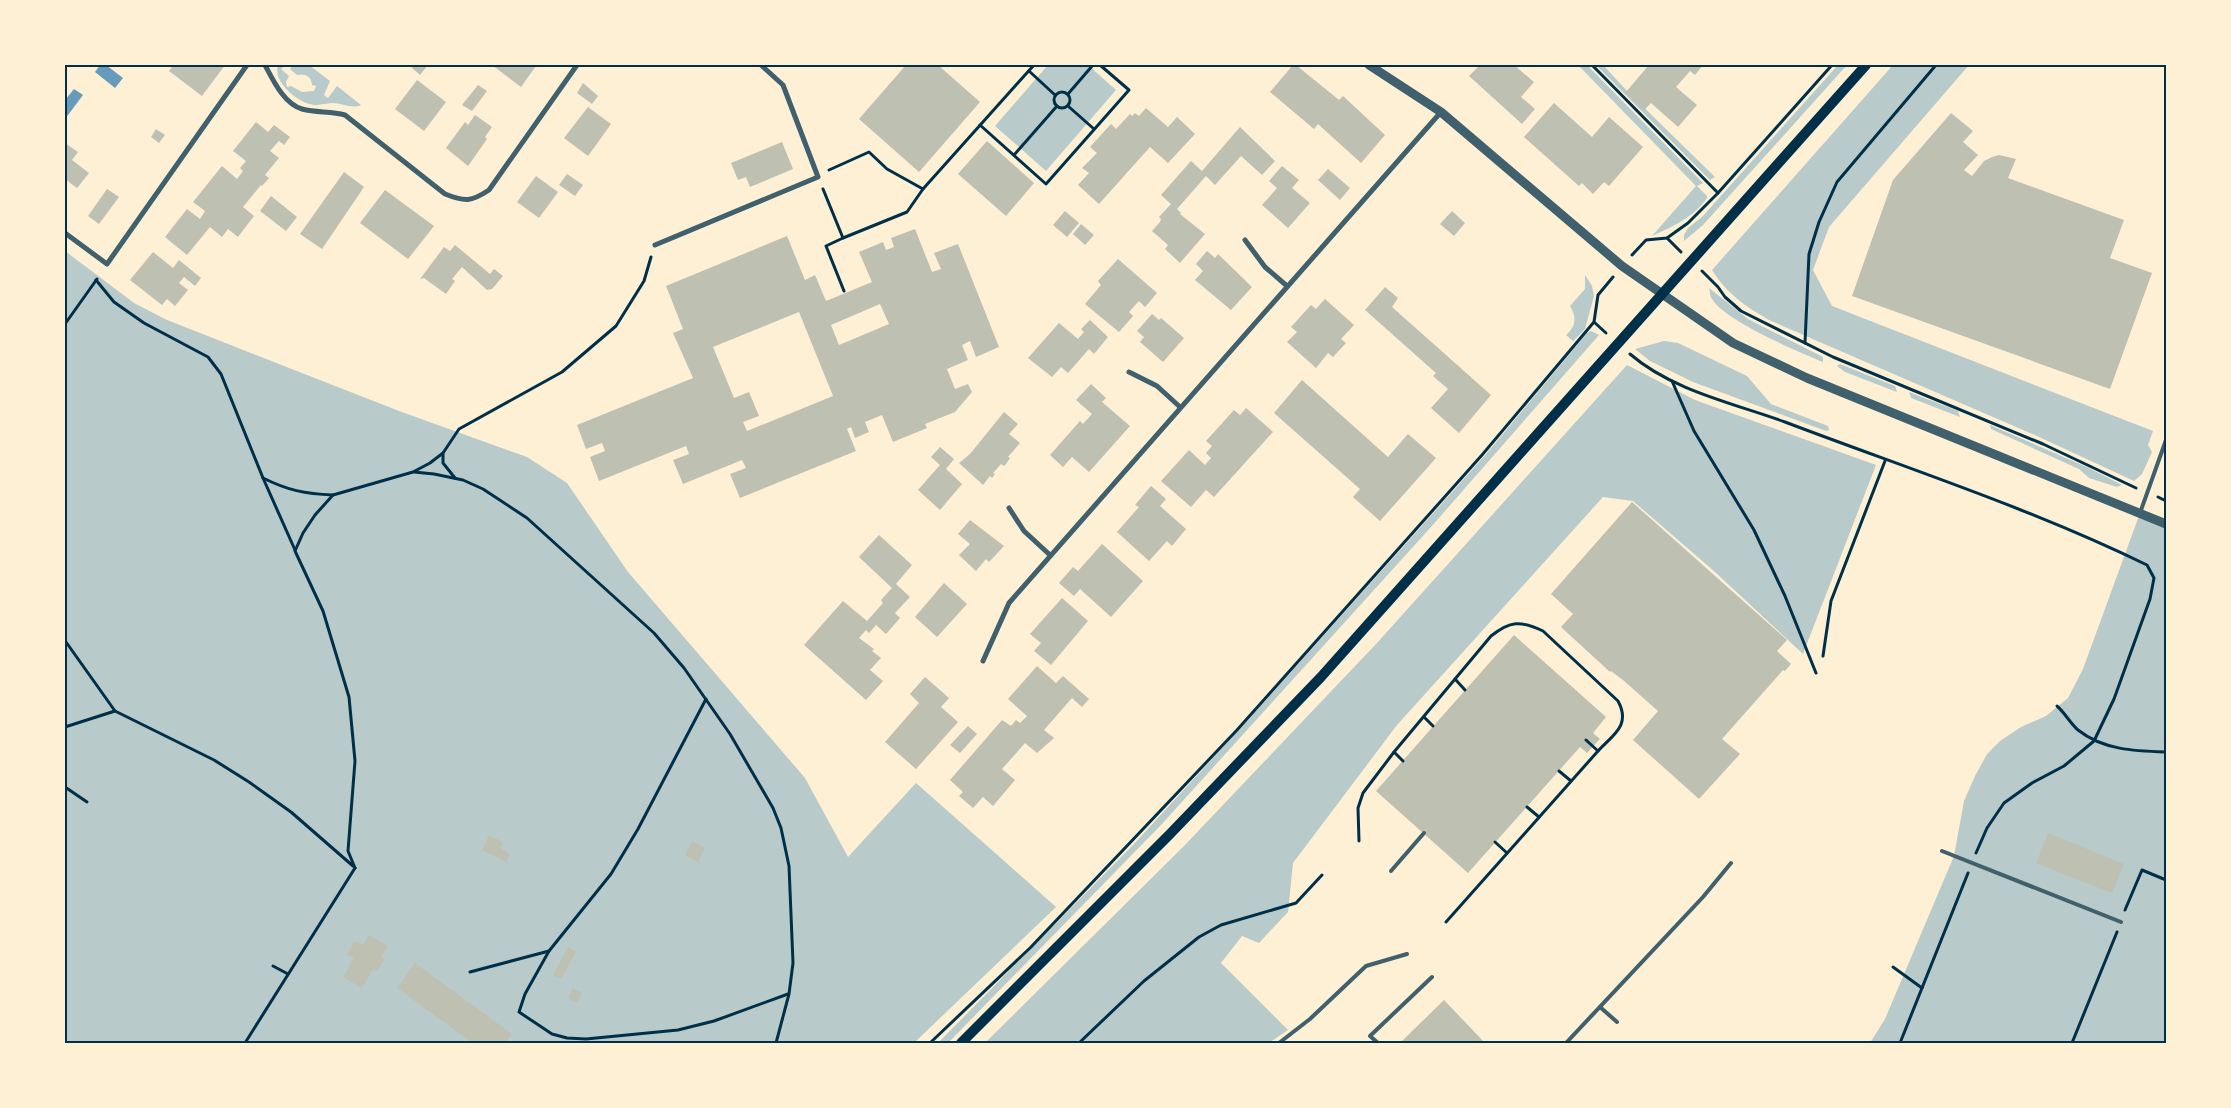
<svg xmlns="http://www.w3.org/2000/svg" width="2231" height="1108" font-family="'Titillium Web',sans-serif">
  <rect width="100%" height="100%" fill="#fdf0d5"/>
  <g fill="#b9caca">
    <path d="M278 65H285L281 69 289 76 286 82 287 87 291 86 302 92 314 91 316 86 312 85C312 77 305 73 297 75L290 69 293 65H309L330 81 324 95 328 98 337 86 361 105C352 109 344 104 334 103 328 103 320 105 315 105 299 104 272 82 278 65Z"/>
    <path d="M1048 65H1088L1116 90 1046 171 995 126Z"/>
    <path d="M1578 65H1587L1703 183 1697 186 1707 196V198C1694 217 1672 227 1652 236L1696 186Z"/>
    <path d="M1596 65H1603L1628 92 1715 177 1710 180 1700 170Z"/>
    <path d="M1838 65H1847L1703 225 1684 241V235L1688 228 1703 216Z"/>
    <path d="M1893 65H1969L1829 227 1813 270 1832 306 2153 431 2148 445 2152 452 2142 474 2134 481 2037 436 1769 320C1744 305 1728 295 1712 270Z"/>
    <path d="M65 251 134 303 167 320 399 411 527 457 567 483 628 572 805 778 848 857 916 783 1056 907 914 1043H65Z"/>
    <path d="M1585 275 1592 286 1594 296 1585 329 1573 341 1566 335C1576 327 1577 317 1570 306L1585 289Z"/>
    <path d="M1709 288 1748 319 1823 357V362C1799 352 1725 321 1712 299 1710 297 1710 291 1709 288Z"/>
    <path d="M1591 331 1599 335 1431 527 1161 825 948 1043H938L1133 845 1248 720 1488 452 1587 333Z"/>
    <path d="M1664 341 1678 343 1747 376 1771 404 1828 426 1829 430 1826 431 1693 382 1650 361 1635 349Z"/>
    <path d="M1840 364 1895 386 1897 392 1845 372 1837 366Z"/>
    <path d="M1627 365 1695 400 1876 465 1803 654 1715 572 1633 501 1603 497 1397 725 1293 863 1288 912 1259 943 1242 936 1221 963 1288 1030 1269 1043H985L1184 846 1377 643Z"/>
    <path d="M1909 392 1958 411 1960 417 1911 398Z"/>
    <path d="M1990 425 2089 468 2122 485 2117 487 2089 478 2079 469 1991 429Z"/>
    <path d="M2140 513 2166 524V1043H1870L1885 1019 1954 856 1964 801 1975 776 1987 754 2000 741 2021 727 2046 716 2068 698 2083 669Z"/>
  </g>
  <g fill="#669bbc">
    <path d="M100 65H106L123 78 115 88 95 72Z"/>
    <path d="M74 89 83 95 65 119V100Z"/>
  </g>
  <g fill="#bec0b2" fill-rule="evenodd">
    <path d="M169 65H225L202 96 169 71 172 67Z"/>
    <path d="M414 65H428L420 75 412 68Z"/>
    <path d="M492 65H535L536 66 521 87Z"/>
    <path d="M906 65H938L980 102 919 172 859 119Z"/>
    <path d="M1293 65H1296L1339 100 1343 96 1385 135 1361 163 1318 124 1314 129 1270 92Z"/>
    <path d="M1480 65H1514L1534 82 1521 97 1535 109 1522 124 1469 76Z"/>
    <path d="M1649 65H1703L1695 75 1690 71 1676 87 1697 105 1678 127 1651 103 1644 110 1625 93Z"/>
    <path d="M417 80 446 102 424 131 395 109Z"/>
    <path d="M583 83 598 96 592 104 577 93Z"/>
    <path d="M478 85 487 91 472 111 462 105Z"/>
    <path d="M1554 103 1592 137 1609 117 1643 147 1609 186 1604 182 1593 194 1582 183 1579 186 1524 137Z"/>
    <path d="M588 107 611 124 588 156 564 138Z"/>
    <path d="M1146 108 1168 127 1177 117 1195 134 1168 163 1150 147 1099 204 1078 185 1089 173 1082 168 1097 153 1090 147 1111 124 1116 129 1130 114 1132 116 1135 113 1139 116Z"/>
    <path d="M1951 113 1973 131 1963 142 1978 155 1964 170 1972 176 1984 161 1992 157 1999 155 2016 159 2008 178 2124 220 2110 258 2152 273 2110 389 1852 296 1893 180Z"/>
    <path d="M475 115 492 127 485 137 487 139 468 166 446 148 465 122 468 125Z"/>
    <path d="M256 122 268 132 274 125 290 137 284 145 279 141 270 151 279 158 265 175 269 178 262 186 261 185 243 207 254 216 238 237 228 229 222 237 210 227 187 255 165 237 187 209 200 219 205 211 193 202 222 166 237 179 243 171 240 168 246 161 233 151Z"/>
    <path d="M1240 127 1275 161 1262 175 1241 156 1215 185 1206 176 1177 209 1181 213 1180 214 1205 234 1180 263 1165 249 1168 245 1152 231 1160 222 1161 219 1159 217 1171 204 1161 195 1191 161 1202 171Z"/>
    <path d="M156 129 165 135 159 143 151 137Z"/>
    <path d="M987 141 1034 183 1006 216 958 174Z"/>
    <path d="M782 142 793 169 750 187 746 177 738 180 731 163Z"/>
    <path d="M65 143 78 152 72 160 89 173 77 188 65 179Z"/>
    <path d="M1282 166 1299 180 1292 188 1310 203 1288 228 1262 205 1277 188 1269 181Z"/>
    <path d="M1328 169 1350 188 1340 200 1318 180Z"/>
    <path d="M344 172 364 187 322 249 300 234Z"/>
    <path d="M567 174 583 185 575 196 559 185Z"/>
    <path d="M536 176 558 192 539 218 517 202Z"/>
    <path d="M107 189 119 197 99 224 88 216Z"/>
    <path d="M385 190 434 226 408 259 360 223Z"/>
    <path d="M271 196 297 217 286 231 260 211Z"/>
    <path d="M1065 211 1079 223 1067 237 1053 225Z"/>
    <path d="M1452 211 1465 223 1454 236 1440 224Z"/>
    <path d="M1081 224 1094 235 1085 245 1073 234Z"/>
    <path d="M915 229 932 272 941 269 934 253 958 244 999 347 976 357 970 341 962 345 968 360 947 369 955 389 968 384 972 392 955 412 925 424 927 428 893 442 882 415 865 422 869 432 855 438 851 427 847 429 856 451 740 498 730 474 746 468 742 460 683 484 673 460 689 454 686 446 599 481 590 457 605 451 602 443 586 449 577 425 693 378 673 333 683 329 666 286 787 236 805 280 815 275 826 301 872 282 859 252 883 242 886 250 894 247 891 238ZM880 304 889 324 839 345 831 325ZM799 312 833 396 747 431 743 422 759 416 749 392 734 398 713 347Z"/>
    <path d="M455 245 490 274 494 269 503 276 492 289 487 290 462 267 452 279 455 281 446 294 424 278 420 279 444 247 450 251Z"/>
    <path d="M1207 251 1215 258 1218 254 1252 287 1231 310 1195 280 1203 271 1196 264Z"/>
    <path d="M153 252 173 268 179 260 201 278 195 286 184 277 179 283 188 290 175 306 167 299 162 305 130 280Z"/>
    <path d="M1118 259 1157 293 1145 307 1139 301 1129 312 1133 316 1119 332 1085 304 1101 285 1098 281Z"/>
    <path d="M1385 287 1398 298 1392 307 1491 395 1459 433 1431 408 1448 389 1433 376 1436 373 1365 310Z"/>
    <path d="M1325 299 1354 325 1341 339 1346 343 1333 357 1328 353 1316 368 1287 342 1297 332 1291 327 1311 305 1316 309Z"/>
    <path d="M1152 314 1159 320 1161 318 1184 338 1163 362 1140 342 1144 337 1137 331Z"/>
    <path d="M1090 320 1108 337 1094 354 1089 349 1068 373 1061 367 1052 377 1028 358 1059 323 1078 339 1084 332 1081 329Z"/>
    <path d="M1302 380 1388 457 1408 434 1436 458 1380 521 1353 497 1360 489 1274 413Z"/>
    <path d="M1091 384 1106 398 1102 402 1130 426 1089 472 1072 457 1063 467 1050 455 1080 421 1083 424 1092 414 1076 400Z"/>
    <path d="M1246 408 1273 432 1214 497 1206 490 1191 507 1161 481 1189 450 1205 465 1211 458 1206 453 1212 446 1206 441 1234 410 1240 415Z"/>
    <path d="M1004 412 1018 424 1009 434 1020 443 1008 457 1010 458 1006 464 1004 466 1001 464 993 473 995 474 992 478 990 476 983 485 959 463 970 454Z"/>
    <path d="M940 447 954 459 946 469 962 484 940 510 918 490 940 465 931 457Z"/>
    <path d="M1151 486 1166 499 1160 506 1186 529 1172 546 1167 541 1149 561 1117 532 1139 507 1135 505Z"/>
    <path d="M1632 502 1787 640 1777 651 1791 664 1785 671 1783 670 1722 739 1740 754 1699 799 1633 740 1658 711 1623 680 1611 671 1610 672 1561 627 1573 614 1551 594Z"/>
    <path d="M970 520 1004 546 989 562 986 559 976 571 959 555 970 544 958 534Z"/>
    <path d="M879 535 912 565 896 584 910 597 895 613 900 618 886 634 876 625 869 633 866 630 859 638 874 649 872 651 881 658 870 670 883 681 866 700 804 645 843 601 867 621 883 603 881 600 892 588 859 557Z"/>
    <path d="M1102 544 1143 581 1111 617 1080 589 1074 596 1059 583 1073 567 1078 571Z"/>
    <path d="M944 583 967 604 937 637 915 617Z"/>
    <path d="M1062 598 1088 621 1051 665 1034 651 1041 643 1030 634Z"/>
    <path d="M1514 635 1606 717 1593 733 1600 739 1587 753 1580 747 1468 873 1376 791Z"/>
    <path d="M1037 666 1056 683 1063 676 1089 699 1082 707 1072 698 1044 730 1054 738 1037 753 1025 743 1002 769 1015 780 993 806 983 797 973 808 959 796 963 792 950 780 1002 720 1011 726 1016 720 1020 723 1027 716 1008 699Z"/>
    <path d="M925 677 949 698 941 707 958 722 916 769 885 742 919 703 910 694Z"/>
    <path d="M968 726 977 734 960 753 950 745Z"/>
    <path d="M2048 833 2124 864 2112 893 2036 863Z"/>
    <path d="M489 835 503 842 500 848 510 854 506 862 482 850Z"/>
    <path d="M692 841 705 848 698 862 685 855Z"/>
    <path d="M369 935 388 946 381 957 385 959 377 971 373 969 362 988 343 977 354 958 347 954 355 941 363 945Z"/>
    <path d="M568 947 576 952 561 979 553 975Z"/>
    <path d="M415 963 512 1034 505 1043H473L397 988Z"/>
    <path d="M573 988 582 993 577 1003 568 998Z"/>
    <path d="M1444 1000 1485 1043H1400Z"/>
  </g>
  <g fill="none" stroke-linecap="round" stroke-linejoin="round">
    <g stroke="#003049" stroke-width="3">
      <path d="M1592 65 1718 193"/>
      <path d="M1029 71 1055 95"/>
      <circle cx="1062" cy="100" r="8"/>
      <path d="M1068 94 1093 65"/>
      <path d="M1068 106 1094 129"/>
      <path d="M980 125 1046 184 1129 90 1100 65"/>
      <path d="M1014 155 1057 106"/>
      <path d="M829 170 869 152 887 169 923 189 1034 65"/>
      <path d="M823 189 843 238 826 246 844 291"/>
      <path d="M843 238 907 212 923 189"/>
      <path d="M1667 238 1681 252"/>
      <path d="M1632 255 1646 240 1667 238 1688 223 1718 193 1832 65"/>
      <path d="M1702 271 1718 287 1725 297 1741 311 1833 357 2043 444 2136 488"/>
      <path d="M96 280 114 302 144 323 208 357 221 374 263 478 295 550"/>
      <path d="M1594 322 1606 333"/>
      <path d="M65 324 97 279"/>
      <path d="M1805 343 1809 254 1819 222 1837 182 1936 65"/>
      <path d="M1630 354C1673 391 1733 403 1785 422 1906 468 2030 508 2147 565L2154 578 2150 599 2114 699 2094 741 2064 766 2032 783 2004 803 1987 828 1976 853"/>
      <path d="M1672 381 1694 431 1754 530 1785 596 1816 673"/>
      <path d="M443 453V463L455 478"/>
      <path d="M414 472 434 474 463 480 483 489 527 518 654 633 684 668 730 734 773 808 781 828 789 866 793 963 789 994 776 1043"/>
      <path d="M263 478C287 490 305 494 333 495"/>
      <path d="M2158 497 2166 501"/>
      <path d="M65 609V659"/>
      <path d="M66 642 115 711 214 760 249 782 291 812 353 866"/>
      <path d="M1823 656 1831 601 1885 461"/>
      <path d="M1455 679 1465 690"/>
      <path d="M2057 706C2065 713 2070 723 2078 730 2103 750 2135 751 2166 752"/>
      <path d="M1424 717 1433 726"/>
      <path d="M65 727 115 711"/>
      <path d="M1394 752 1403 761"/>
      <path d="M1559 771 1571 781"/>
      <path d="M65 787 87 802"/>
      <path d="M1527 807 1539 817"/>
      <path d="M1359 841 1358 808 1363 793 1394 752 1491 636C1510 621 1520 620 1543 631L1618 701C1631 725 1614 734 1598 751"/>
      <path d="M1495 842 1507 853"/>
      <path d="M355 868 348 851 355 761 349 697 323 611 295 551 303 533 315 515 333 495 413 472 430 463 443 453 459 429 562 372 616 326 644 281 651 257"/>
      <path d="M2125 910 2142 870 2166 880"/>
      <path d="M1446 922 1598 751 1586 740"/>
      <path d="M549 951 525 994 519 1012 552 1034 567 1038 586 1039 678 1030 714 1021 788 994"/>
      <path d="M273 966 288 974"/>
      <path d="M1893 967 1922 988"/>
      <path d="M470 972 549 951 611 874 638 829 706 699"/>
      <path d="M245 1043 355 868"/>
      <path d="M930 1043 1031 947 1237 730 1482 455 1594 322 1598 295 1613 277"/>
      <path d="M1079 1043 1144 981 1199 937 1221 925 1296 903 1322 875"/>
      <path d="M1900 1043 1968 873"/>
      <path d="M2072 1043 2117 932"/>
    </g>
    <g stroke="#3f606c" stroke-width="4">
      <path d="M2140 513 2166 440"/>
      <path d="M1942 851 2121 922"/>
      <path d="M1391 871 1424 833"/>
      <path d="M1600 1007 1617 1022"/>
      <path d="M1279 1043 1310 1019 1366 966 1407 954"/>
      <path d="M1378 1043 1370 1036 1432 977"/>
      <path d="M1566 1043 1703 897 1731 863"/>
    </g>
    <g stroke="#3f606c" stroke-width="5">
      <path d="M265 65C273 80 284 104 302 109 317 113 330 111 345 115L445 194C465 202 471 202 489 190L577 65"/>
      <path d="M65 233 107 264 247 65"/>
      <path d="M1245 240 1265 267 1287 286"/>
      <path d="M655 245 818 177 783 85 761 65"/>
      <path d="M1129 372 1157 386 1180 407"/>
      <path d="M1009 508 1024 531 1050 555"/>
      <path d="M983 661 1009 603 1441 112"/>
    </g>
    <path stroke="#3f606c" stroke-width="9" d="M1369 65 1441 112 1622 266 1733 343 1807 378 2166 524"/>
    <path stroke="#003049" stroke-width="10" d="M961 1043 1170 834 1321 677 1866 65"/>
  </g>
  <rect width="2231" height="1108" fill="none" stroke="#fdf0d5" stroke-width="132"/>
  <rect x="66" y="66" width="2099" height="976" fill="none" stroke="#003049" stroke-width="2"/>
</svg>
